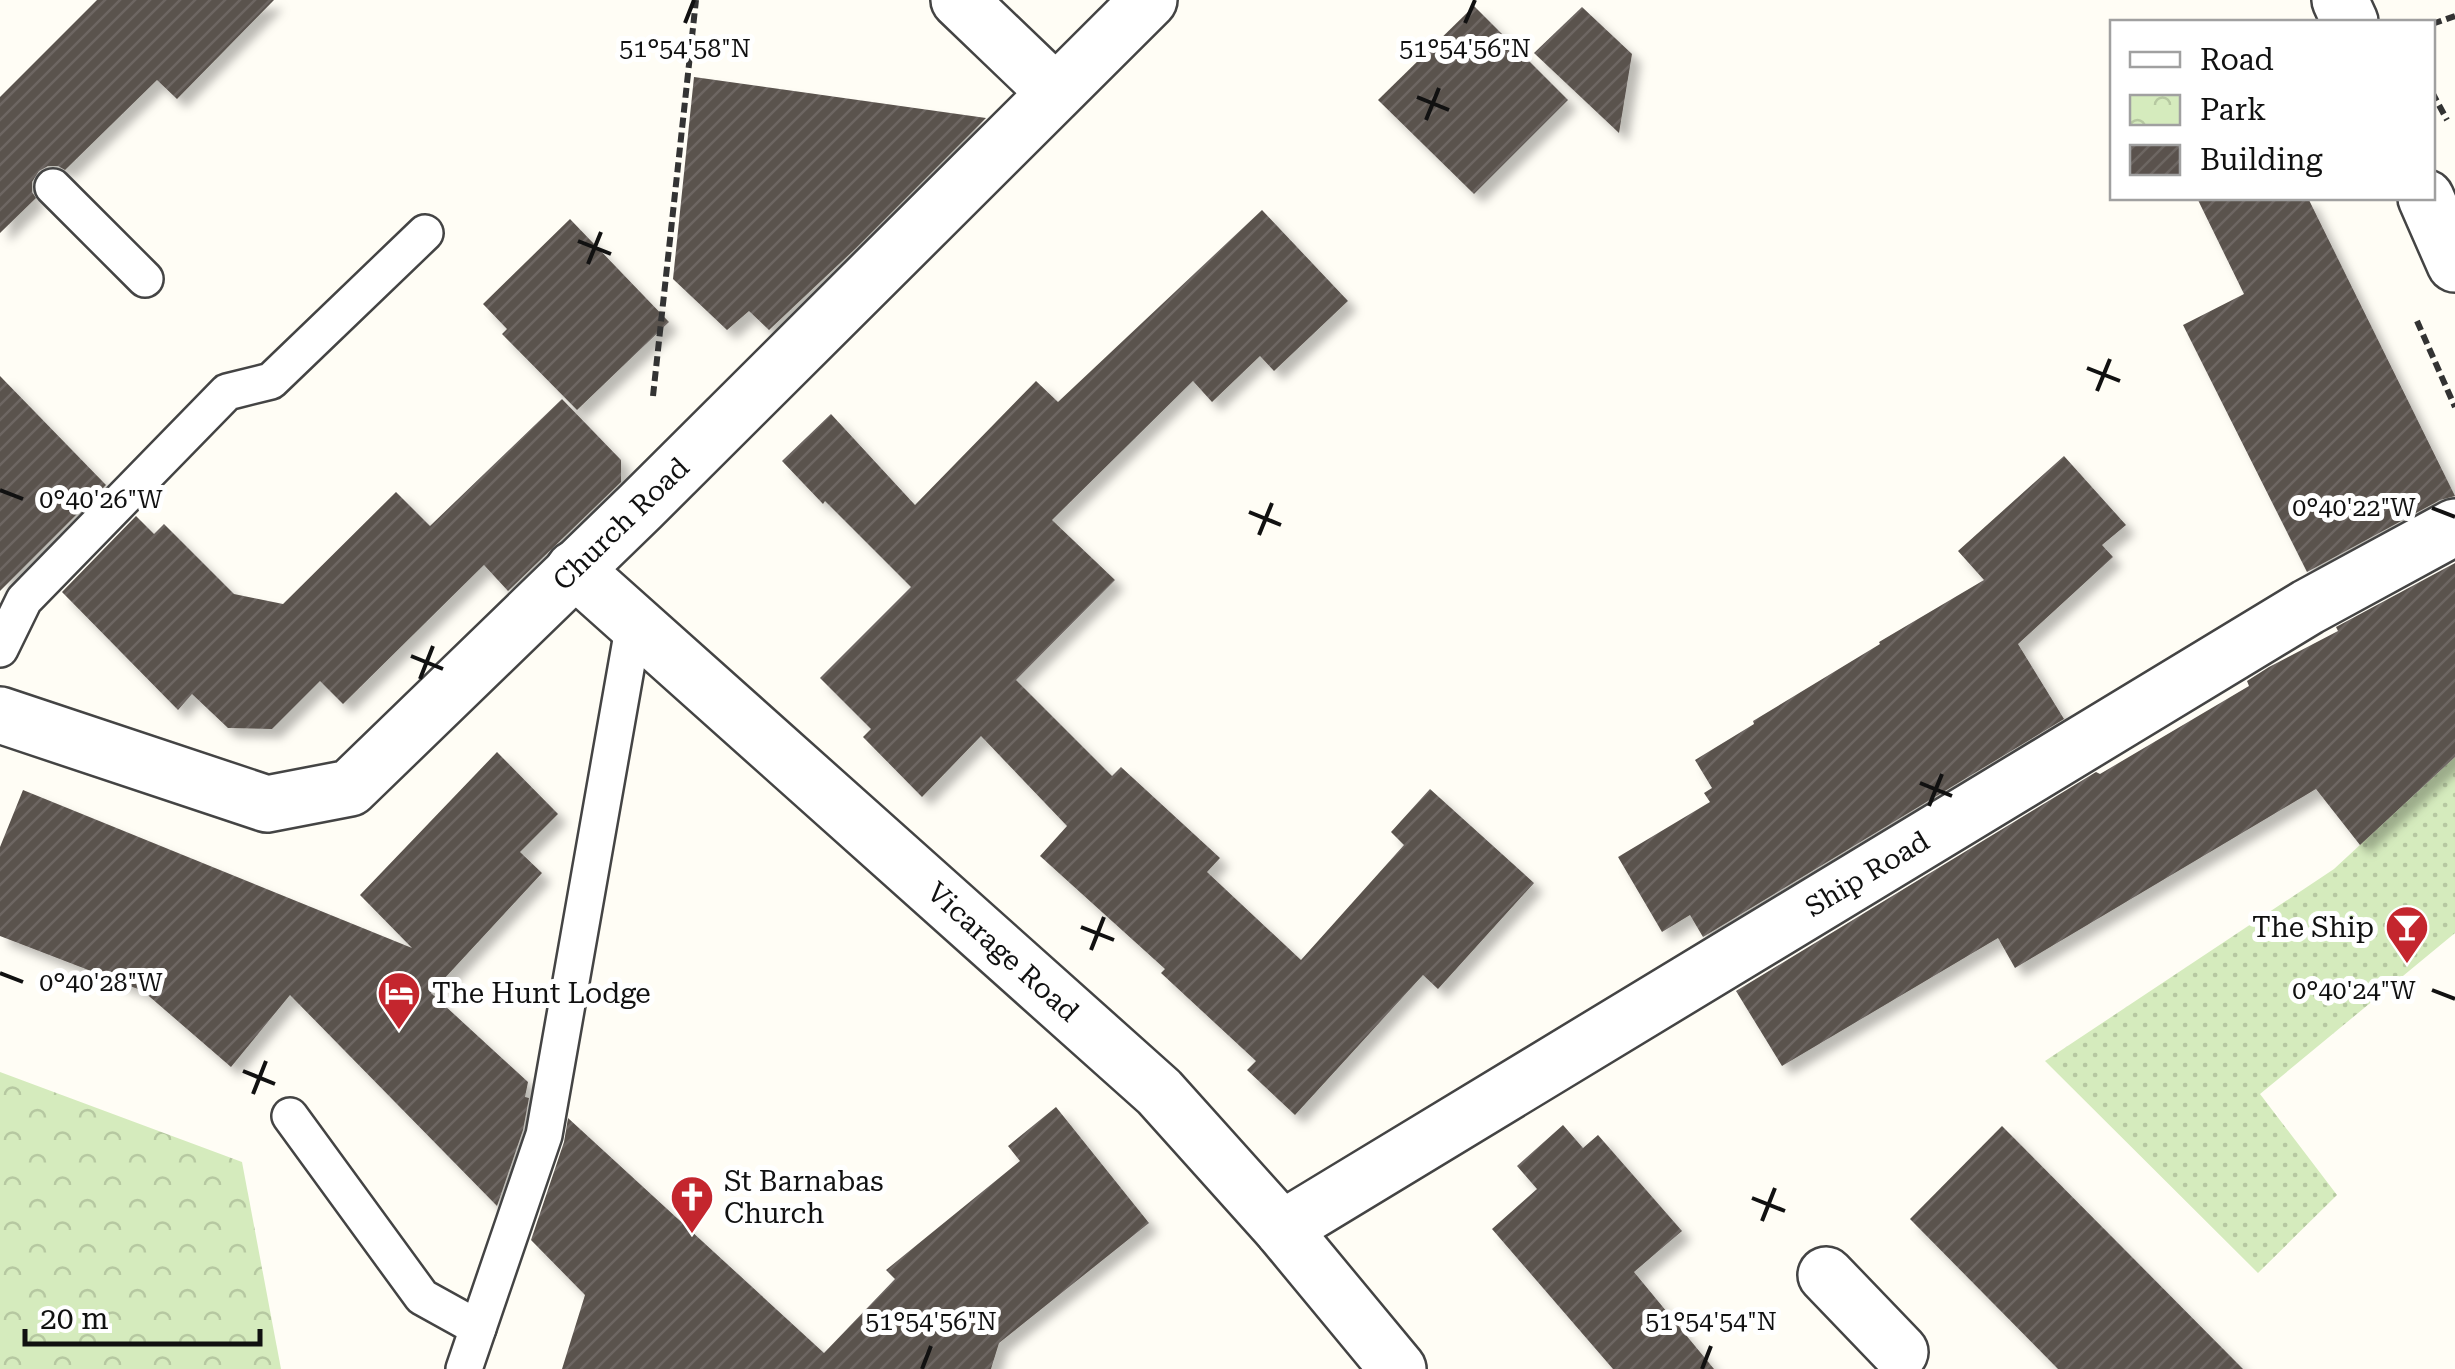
<svg xmlns="http://www.w3.org/2000/svg" width="2455" height="1369" font-family="'Roboto Serif',serif">
  <defs>
    <pattern id="park-crowns" width="20" height="18" patternUnits="userSpaceOnUse" patternTransform="scale(2.5)"><rect width="20" height="18" fill="#d5ebbd"/><path d="M2 6a3 3 0 1 1 6 0M12 15a3 3 0 1 1 6 0" fill="none" stroke="#b6c8a1"/></pattern>
    <pattern id="garden-dots" width="8" height="8" patternUnits="userSpaceOnUse" patternTransform="scale(2.5)"><rect width="8" height="8" fill="#d5ebbd"/><path d="M2 2h.1M6 6h.1" fill="none" stroke="#b6c8a1" stroke-width="1.8" stroke-linecap="round"/></pattern>
    <pattern id="building-hatch" width="6" height="6" patternUnits="userSpaceOnUse" patternTransform="scale(2.5)"><rect width="6" height="6" fill="#5a524d"/><path d="M-1 1l2-2M0 6l6-6M5 7l2-2" fill="none" stroke="#6d6662"/></pattern>
    <filter id="shadow"><feDropShadow dx="9" dy="9" stdDeviation="5" flood-color="#0004"/></filter>
  </defs>
  <rect width="100%" height="100%" fill="#fffdf5"/>
  <path fill="url(#park-crowns)" d="M0 1072 242 1162 281 1369H0Z"/>
  <path fill="url(#garden-dots)" d="M2455 757V933L2260 1094 2337 1195 2258 1273 2045 1061 2334 869Z"/>
  <g fill="url(#building-hatch)" filter="url(#shadow)">
    <path d="M97 0H274L177 99 157 80 65 170 58 166H48L39 171 32 182V192L36 198 0 233V97Z"/>
    <path d="M1474 6 1568 100 1474 194 1378 100Z"/>
    <path d="M1582 7 1632 54 1619 133 1534 53Z"/>
    <path d="M694 77 986 118 856 248 769 330 749 311 727 330 673 279Z"/>
    <path d="M2197 198H2308L2455 496 2440 500 2307 572 2183 325 2244 294Z"/>
    <path d="M1262 210 1348 301 1274 371 1260 356 1212 402 1193 381 1052 520 1115 580 1016 680 1112 776 1121 767 1220 858 1207 872 1301 960 1404 845 1391 832 1430 789 1534 883 1438 989 1423 975 1295 1115 1247 1070 1256 1061 1161 973 1165 969 1040 856 1067 826 981 736 922 797 863 737 871 729 820 678 911 587 825 501 823 504 782 461 831 414 915 505 1036 381 1058 402Z"/>
    <path d="M570 219 669 322 577 410 502 334 507 329 483 304Z"/>
    <path d="M0 376 106 485 0 591Z"/>
    <path d="M562 399 621 460V482L508 591 484 565 343 704 320 681 272 729 228 728 192 694 178 710 62 592 136 516 154 534 164 524 234 594 283 604 396 492 430 526Z"/>
    <path d="M2064 456 2126 525 2102 545 2113 557 2018 644 2064 719 1703 937 1690 915 1662 932 1618 857 1710 802 1704 793 1712 788 1695 760 1754 724 1753 721 1880 644 1879 642 1984 580 1958 551Z"/>
    <path d="M2455 563V757L2360 845 2316 789 2015 968 1998 938 1782 1066 1736 991 2096 772 2100 774 2249 686 2247 681 2269 667 2338 631 2336 627Z"/>
    <path d="M497 752 558 814 520 852 542 873 431 993 528 1082 525 1097 529 1098 523 1130 497 1206 290 995 231 1067 143 991 0 936V847L23 790 412 948 360 895Z"/>
    <path d="M1056 1107 1149 1223 999 1343 991 1369H562L585 1295 531 1240 564 1142 568 1118 824 1353 895 1279 886 1270 1020 1161 1008 1146Z"/>
    <path d="M1563 1125 1583 1148 1598 1135 1682 1231 1634 1272 1714 1369H1613L1492 1229 1537 1189 1517 1166Z"/>
    <path d="M2002 1126 2126 1251 2243 1369H2058L1910 1219Z"/>
  </g>
  <g fill="none" stroke-linecap="round" stroke-linejoin="round">
    <g stroke="#444" stroke-width="40">
      <g id="service">
        <path d="M53 187 145 279"/>
        <path d="M0 649 24 600 227 392 271 381 425 233"/>
        <path d="M290 1116 422 1297 478 1328"/>
        <path d="M464 1369 544 1135 634 623"/>
      </g>
    </g>
    <g stroke="#444" stroke-width="60">
      <g id="minor">
        <path d="M959 0 1055 92"/>
        <path d="M574 569 1159 1092 1282 1229 1398 1369"/>
        <path d="M0 715 267 804 350 788 640 507 1149 0"/>
        <path d="M1282 1229 2308 607 2455 527"/>
        <path d="M1826 1275 1900 1352"/>
      </g>
    </g>
    <g stroke="#444" stroke-width="60">
      <g id="tertiary">
        <path d="M2340 0 2350 22"/>
        <path d="M2426 198 2455 264"/>
      </g>
    </g>
    <g stroke="#333" stroke-width="6" stroke-dasharray="10 5" stroke-linecap="butt">
      <path d="M2432 24 2455 16"/>
      <path d="M2432 92 2447 120"/>
      <path d="M2417 321 2455 407"/>
      <path d="M653 396 696 0"/>
    </g>
    <use href="#service" stroke="#fff" stroke-width="35"/>
    <use href="#minor" stroke="#fff" stroke-width="55"/>
    <use href="#tertiary" stroke="#fff" stroke-width="55"/>
  </g>
  <path fill="none" stroke="#111" stroke-width="4" d="M685 23 694 0M1465 23 1475 0M1417 97 1449 110M1426 120 1439 88M578 241 611 254M588 264 601 232M2087 368 2120 381M2097 391 2110 359M0 490 23 499M2432 508 2455 517M1249 512 1281 525M1259 535 1272 503M411 656 443 669M420 679 433 646M1920 783 1952 796M1929 806 1942 774M1081 927 1114 940M1091 950 1104 917M0 973 23 982M2432 990 2455 999M243 1071 275 1084M253 1094 266 1061M1752 1198 1785 1211M1762 1221 1775 1188M922 1369 931 1346M1702 1369 1711 1346"/>
  <defs>
    <g id="bar-pin" transform="scale(2.25)"><path d="M0 17L-7.5 6A9.5 9.5 0 1 1 7.5 6Z" fill="#c4262e" stroke="#fff"/><path d="M-6-5H6L.8 .8V4.5H3.5V6h-7V4.5H-.8V.8Z" fill="#fff"/></g>
    <g id="hotel-pin" transform="scale(2.25)"><path d="M0 17L-7.5 6A9.5 9.5 0 1 1 7.5 6Z" fill="#c4262e" stroke="#fff"/><path d="M-6-4.5h1.5V1H6V5H4.5V3h-9V5H-6ZM-4 0a1.8 1.8 0 1 1 3.6 0ZM.5 0V-2.5h3Q6-2.5 6 0Z" fill="#fff"/></g>
    <g id="church-pin" transform="scale(2.25)"><path d="M0 17L-7.5 6A9.5 9.5 0 1 1 7.5 6Z" fill="#c4262e" stroke="#fff"/><path d="M-1.2-6h2.4v3.5h3.3v2.4h-3.3V6h-2.4V-.1h-3.3v-2.4h3.3Z" fill="#fff"/></g>
  </defs>
  <g fill-rule="evenodd">
    <use href="#bar-pin" x="2407" y="927"/>
    <use href="#hotel-pin" x="399" y="993"/>
    <use href="#church-pin" x="692" y="1197"/>
  </g>
  <g text-anchor="middle" dominant-baseline="central" stroke-width="10" stroke-linejoin="round" paint-order="stroke">
    <g font-size="28" fill="#111" stroke="#fff">
      <text transform="translate(621 524) rotate(-44)">Church Road</text>
      <text transform="translate(1867 874) rotate(-31)">Ship Road</text>
      <text transform="translate(1003 952) rotate(42)">Vicarage Road</text>
    </g>
    <g font-size="28" fill="#111" stroke="#fff" text-anchor="start">
      <text x="2374" y="927" text-anchor="end">The Ship</text>
      <text x="432" y="993">The Hunt Lodge</text>
      <text x="724" y="1181">St Barnabas<tspan x="724" dy="32">Church</tspan></text>
    </g>
  </g>
  <g font-size="25" text-anchor="middle" fill="#111" stroke="#fff" stroke-width="10" stroke-linejoin="round" paint-order="stroke">
    <text x="685" y="57">51°54'58"N</text>
    <text x="1465" y="57">51°54'56"N</text>
    <text x="101" y="508">0°40'26"W</text>
    <text x="2354" y="516">0°40'22"W</text>
    <text x="101" y="991">0°40'28"W</text>
    <text x="2354" y="999">0°40'24"W</text>
    <text x="931" y="1330">51°54'56"N</text>
    <text x="1711" y="1330">51°54'54"N</text>
  </g>
  <rect x="2110" y="20" width="325" height="180" fill="#ffffff" stroke="#a0a0a0" stroke-width="2.5"/>
  <rect x="2130" y="52" width="50" height="15" fill="#ffffff" stroke="#a0a0a0" stroke-width="2.5"/>
  <text x="2200" y="70" font-size="30" fill="#111111">Road</text>
  <rect x="2130" y="95" width="50" height="30" fill="url(#park-crowns)" stroke="#a0a0a0" stroke-width="2.5"/>
  <text x="2200" y="120" font-size="30" fill="#111111">Park</text>
  <rect x="2130" y="145" width="50" height="30" fill="url(#building-hatch)" stroke="#a0a0a0" stroke-width="2.5"/>
  <text x="2200" y="170" font-size="30" fill="#111111">Building</text>
  <path d="M25 1329v15h235v-15" fill="none" stroke="#111111" stroke-width="5"/>
  <text x="40" y="1329" font-size="30" fill="#111111" stroke="#ffffff" stroke-width="8" paint-order="stroke">20 m</text>
</svg>
